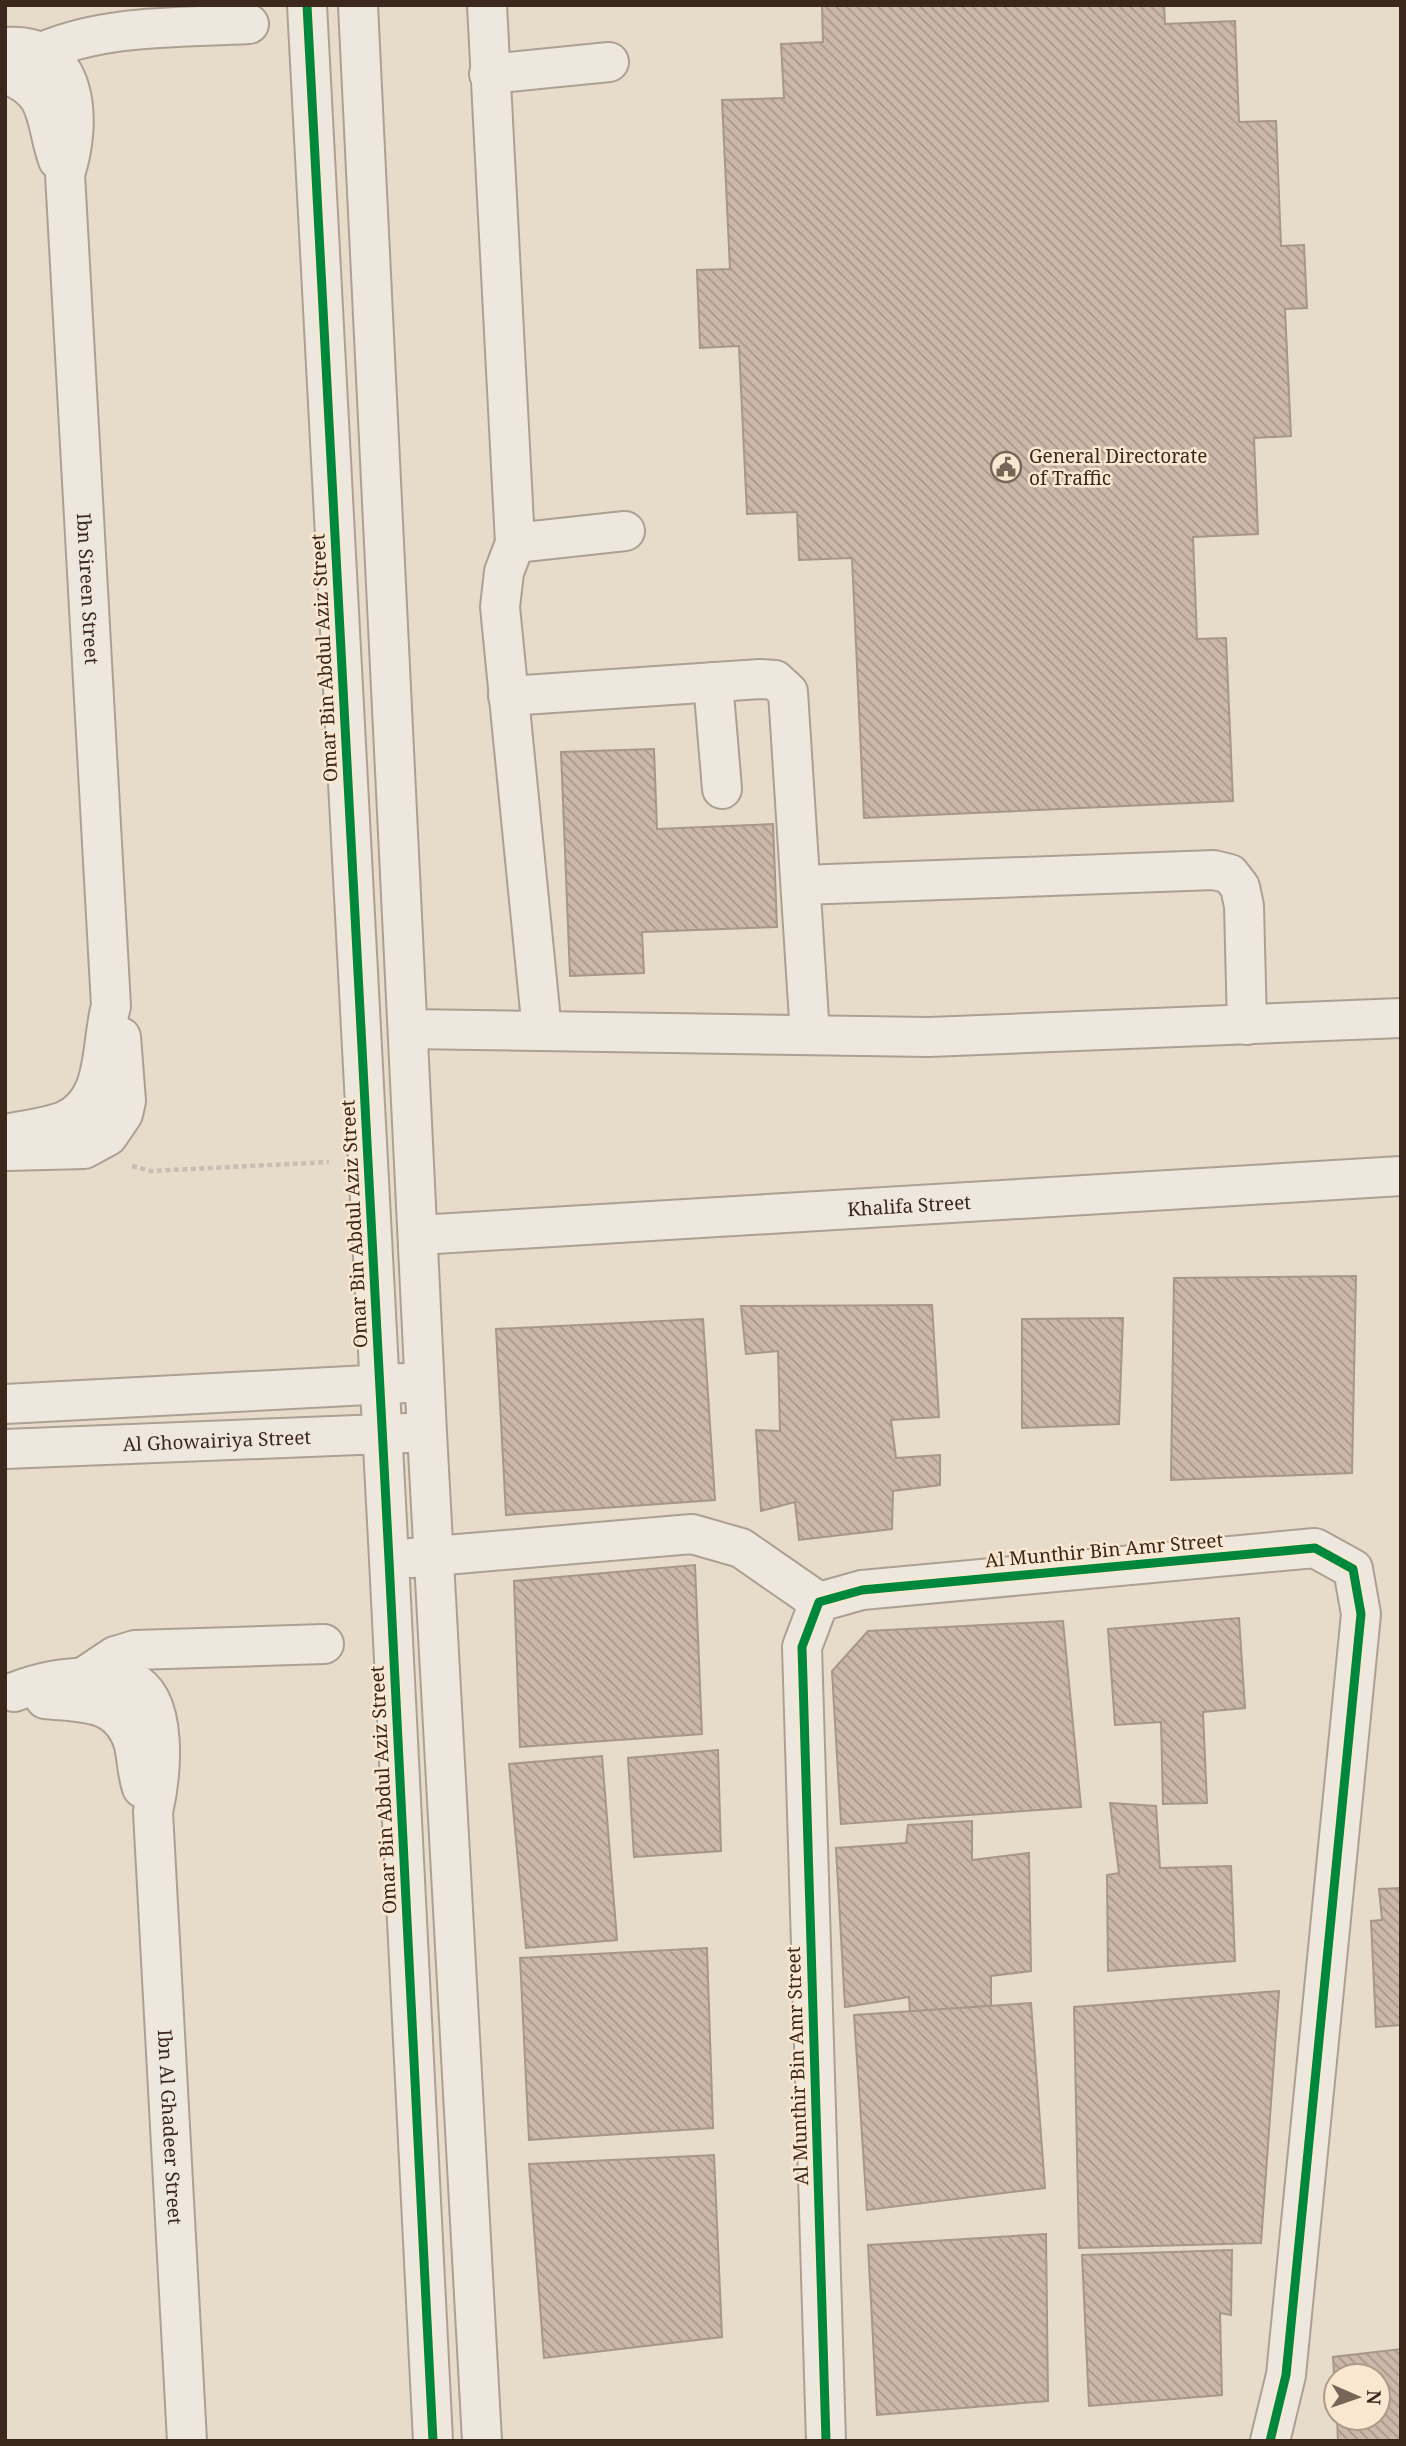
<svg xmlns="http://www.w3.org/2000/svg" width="1406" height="2446" font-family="'Noto Serif',serif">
  <defs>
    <pattern id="building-back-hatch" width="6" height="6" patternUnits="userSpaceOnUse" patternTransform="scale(1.75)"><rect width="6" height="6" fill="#ccb8ab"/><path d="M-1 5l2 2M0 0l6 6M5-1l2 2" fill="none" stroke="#a7968a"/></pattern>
  </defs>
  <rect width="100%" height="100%" fill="#e7dbca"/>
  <g fill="url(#building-back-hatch)" stroke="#a7968a" stroke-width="2">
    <path d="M822 5H1164L1165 24 1235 21 1239 122 1276 121 1281 246 1304 245 1307 308 1285 309 1291 436 1254 438 1258 534 1193 537 1197 639 1226 638 1233 801 864 818 852 558 799 560 797 512 747 514 739 346 700 348 697 270 730 269 722 100 784 98 781 44 823 42Z"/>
    <path d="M654 749 657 829 773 824 777 927 642 932 644 973 570 976 561 752Z"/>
    <path d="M1356 1276 1352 1473 1171 1480 1174 1278Z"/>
    <path d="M932 1305 939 1417 891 1420 896 1458 940 1455V1485L893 1491 892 1529 799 1540 795 1502 761 1511 756 1430 780 1431 778 1351 746 1354 741 1306Z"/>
    <path d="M1123 1318 1119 1424 1022 1428V1319Z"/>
    <path d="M703 1319 715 1500 506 1515 496 1329Z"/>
    <path d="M695 1565 702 1734 520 1747 514 1581Z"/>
    <path d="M1239 1618 1245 1708 1203 1712 1207 1803 1163 1804 1161 1722 1115 1725 1108 1629Z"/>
    <path d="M1063 1621 1081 1807 841 1824 832 1671 868 1631Z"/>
    <path d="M718 1750 721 1851 634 1857 628 1758Z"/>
    <path d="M602 1756 617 1940 526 1948 509 1764Z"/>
    <path d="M1110 1803 1156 1806 1160 1868 1231 1866 1235 1961 1108 1971 1107 1875 1119 1873Z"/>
    <path d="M972 1821V1860L1029 1853 1031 1971 991 1976V2006L910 2012 909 1997 845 2007 836 1848 906 1843 908 1825Z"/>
    <path d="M1401 1888V2025L1376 2027 1371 1921 1382 1920 1379 1889Z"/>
    <path d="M707 1948 713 2128 529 2140 520 1958Z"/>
    <path d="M1279 1991 1261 2243 1079 2248 1074 2007Z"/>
    <path d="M1031 2003 1045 2188 867 2210 854 2015Z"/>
    <path d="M714 2155 722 2337 544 2358 529 2164Z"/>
    <path d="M1046 2234 1048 2401 877 2415 868 2245Z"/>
    <path d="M1232 2250 1231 2315 1220 2313 1222 2395 1089 2406 1082 2255Z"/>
    <path d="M1401 2349V2441H1338L1337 2418H1378V2376H1336V2406L1333 2357Z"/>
  </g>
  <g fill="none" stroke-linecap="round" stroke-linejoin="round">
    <g stroke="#aca094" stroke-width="42">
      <g id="minor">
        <path d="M307 5 389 1560 433 2441"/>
        <path d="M358 5 427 1433 482 2441"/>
        <path d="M487 5 515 543 504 572 500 607 542 1031"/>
        <path id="s1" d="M5 47C80 41 82 122 65 174L111 1006C100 1045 109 1102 64 1121 46 1128 24 1130 5 1134"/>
        <path d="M42 52C106 24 181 28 249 24"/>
        <path d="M5 74C53 91 44 121 58 160"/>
        <path d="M489 74 609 62"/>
        <path d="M515 543 625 531"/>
        <path d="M713 682 722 789"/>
        <path d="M508 696 760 679 775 680 788 692 810 1035"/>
        <path d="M801 885 1214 870 1230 874 1240 887 1244 906 1247 1025"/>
        <path d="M408 1029 929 1037 1401 1018"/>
        <path d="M6 1151 84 1149 108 1136 123 1114 126 1101 121 1037"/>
        <path id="s2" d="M418 1235 1401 1176"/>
        <path d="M5 1404 406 1383"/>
        <path id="s3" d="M5 1449 408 1433"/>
        <path d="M411 1558 692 1534 741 1548 819 1602"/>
        <path d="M819 1602 862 1590 1315 1548 1353 1569 1361 1614 1286 2375 1270 2441"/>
        <path d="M819 1602 802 1647 826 2441"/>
        <path d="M85 1676 115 1656 135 1650 324 1644"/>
        <path id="s4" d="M14 1692C43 1681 63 1678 93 1677 106 1677 119 1676 131 1681 170 1699 161 1777 153 1812L187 2441"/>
        <path d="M45 1699C84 1703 121 1699 134 1745 137 1759 137 1774 142 1788"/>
      </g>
    </g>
    <path stroke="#c7beb5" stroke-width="4.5" stroke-dasharray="5 3.5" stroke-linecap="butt" d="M132 1166 151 1171 329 1162"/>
    <use href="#minor" stroke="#eee7de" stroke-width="38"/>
    <g stroke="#f9e8cf" stroke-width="13">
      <g id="cycleway">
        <path d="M307 5 389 1560 433 2441"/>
        <path d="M826 2441 802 1647 819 1602 862 1590 1315 1548 1353 1569 1361 1614 1286 2375 1270 2441"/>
      </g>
    </g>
    <use href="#cycleway" stroke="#00873e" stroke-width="9"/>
  </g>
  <defs>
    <g id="civic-ring" transform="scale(1.575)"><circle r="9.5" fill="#f9e8cf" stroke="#776658" stroke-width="1.5"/><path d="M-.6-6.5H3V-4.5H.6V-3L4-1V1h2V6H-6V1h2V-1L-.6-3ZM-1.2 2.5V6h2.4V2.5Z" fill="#776658"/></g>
  </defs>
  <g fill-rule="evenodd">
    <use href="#civic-ring" x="1006" y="467"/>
  </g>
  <g text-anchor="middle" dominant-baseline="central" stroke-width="5" stroke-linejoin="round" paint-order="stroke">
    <g font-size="19" fill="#3b271b" stroke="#f9e8cf" text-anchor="start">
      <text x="1029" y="456">General Directorate<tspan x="1029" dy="22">of Traffic</tspan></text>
    </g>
    <g font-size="19" fill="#3b271b" stroke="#f9e8cf">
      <text stroke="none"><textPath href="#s1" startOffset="586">Ibn Sireen Street</textPath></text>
      <text transform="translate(324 658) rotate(-93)">Omar Bin Abdul Aziz Street</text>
      <text stroke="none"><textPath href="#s2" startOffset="492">Khalifa Street</textPath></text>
      <text transform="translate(354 1224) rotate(-93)">Omar Bin Abdul Aziz Street</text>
      <text stroke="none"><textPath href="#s3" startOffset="212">Al Ghowairiya Street</textPath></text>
      <text transform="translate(1104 1550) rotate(-5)">Al Munthir Bin Amr Street</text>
      <text transform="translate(383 1790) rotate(-93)">Omar Bin Abdul Aziz Street</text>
      <text transform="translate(797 2066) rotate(-92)">Al Munthir Bin Amr Street</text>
      <text stroke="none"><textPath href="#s4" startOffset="576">Ibn Al Ghadeer Street</textPath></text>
    </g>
  </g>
  <rect width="1406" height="2446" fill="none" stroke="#3b271b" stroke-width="14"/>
  <g transform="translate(1357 2397) rotate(92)"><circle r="33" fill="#f9e8cf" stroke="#ad9b87" stroke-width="2"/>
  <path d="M0-5L12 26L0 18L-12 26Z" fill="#776658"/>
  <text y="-10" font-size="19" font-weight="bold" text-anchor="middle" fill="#3b271b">N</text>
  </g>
</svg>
